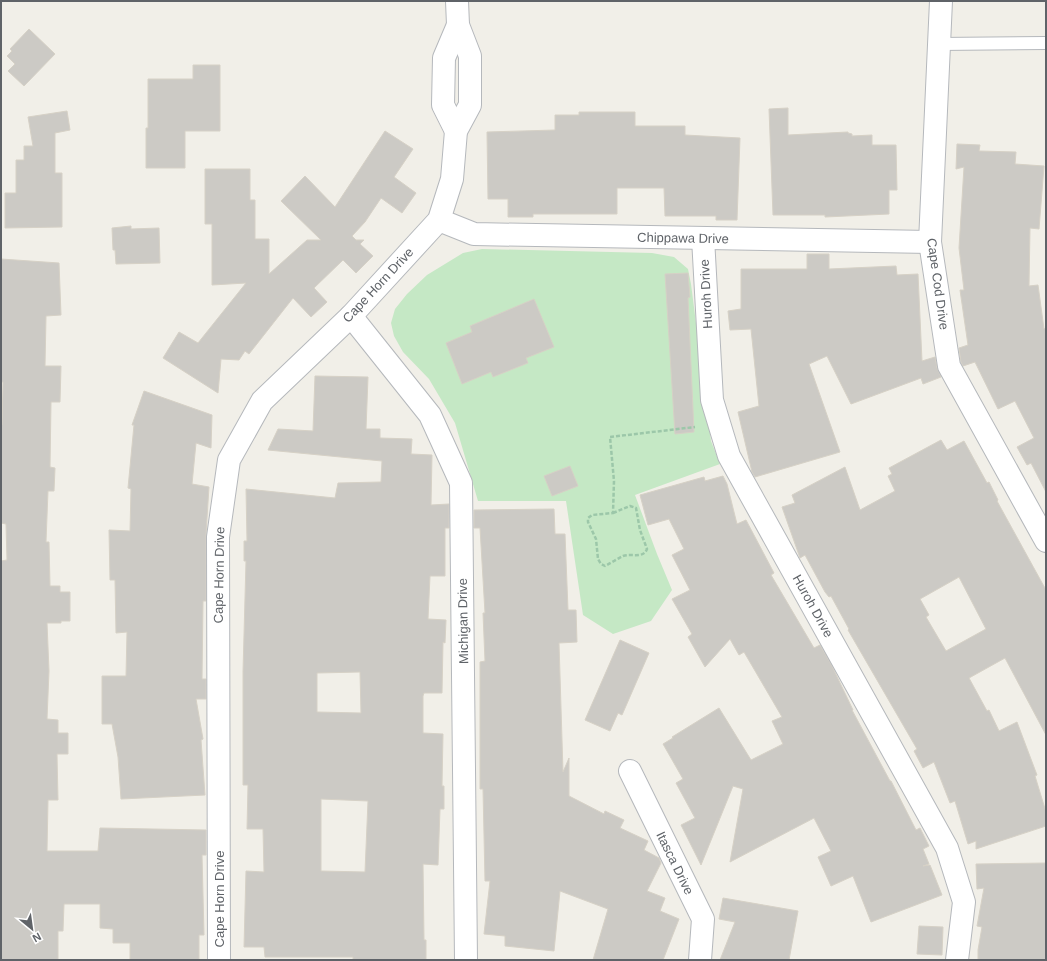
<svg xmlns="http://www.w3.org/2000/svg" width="1047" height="961" font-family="Helvetica,sans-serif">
  <rect width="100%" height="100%" fill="#f1efe8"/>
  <path fill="#c5e8c5" d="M482 249 652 253 674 257 688 269 691 284 711 441 720 464 635 495 657 554 672 590 651 621 613 634 583 615 566 501H478L455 423 429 379 403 352 394 336 391 323 395 309 407 294 427 275 463 253Z"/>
  <g fill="#cccac5" stroke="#d6d1c6" fill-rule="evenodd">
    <path d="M29 29 55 54 24 86 8 71 15 64 7 56 12 51 10 49Z"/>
    <path d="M193 65H220V131H185V168H146V128H148V79H193Z"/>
    <path d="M788 108V135L848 132V133L852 134V136L872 135V145H896L897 190H889V214L825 217V215H773L769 109Z"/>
    <path d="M67 111 70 130 55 133V173H62V227L5 228V193H16V160H24V146H33L28 117Z"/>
    <path d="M579 112H635V126H685V135L740 138 737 220H716V216H665L664 188H617V214H533V217H508V199H488L487 132 555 130V115H579Z"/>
    <path d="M385 131 413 149 394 177 416 193 402 213 381 198 365 222 352 236 356 240H364L360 244 373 256 356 273 343 260 314 288 327 302 311 317 293 298 249 354 245 351 239 360 221 359 218 393 163 358 179 332 198 343 246 283 212 285V224H205V169H250V200H255V239H269V274L307 240H321L281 201 305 176 335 207Z"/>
    <path d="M957 144 980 145 979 151 1016 152 1015 164 1044 166 1039 229 1030 228 1029 286 1038 285 1044 329 1046 328V492L1031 463 1027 465 1017 447 1034 438 1015 401 998 409 975 362 963 366 961 362 959 348 968 345 960 290H964L959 248 964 167 956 169Z"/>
    <path d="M131 226V229L159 228 160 263 116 264 115 250H113L112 228Z"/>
    <path d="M807 254H829V269L896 266 897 275 918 274 922 361 935 357 937 368 941 377 923 384 921 378 851 404 827 356 809 364 840 452 755 477 752 472 738 412 759 406 751 329 730 330 728 311 741 309V269H807Z"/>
    <path d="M1 259 59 263 61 315 46 316 45 366H61L60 402H51L50 467 55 468 54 491H48L46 542H49L50 586H60V592H70V621H61V623H47L49 671 47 719 58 720V733H68V754H57L58 800H48L47 851H98L100 828 206 830V855H202L204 935H199V960H130V943H113V929L100 928V904H64L63 931H58V960H1V561L7 560 6 524 1 523V425H2L3 382H1Z"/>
    <path d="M688 273 690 297 688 298 694 432 675 434 665 274Z"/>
    <path d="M534 299 554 347 526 358 528 363 493 377 491 372 462 384 446 343 472 332 470 326Z"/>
    <path d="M315 376 368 377 366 429H380V438L412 439 411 454 432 455 431 505 449 504V528H445V576H430L428 619 446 620 445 643 443 642 442 693H424L423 696V733L443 734 442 786H444V809H440L438 865 423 864 424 940H426V960H353V957H265L264 947H244L246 871 264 872 263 829H247L248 785H243V672L246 561H244V541H247L246 489 335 498 338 483 381 482 382 461 268 450 278 429 313 431ZM360 672 361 713 317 712V673ZM321 799 368 801 365 872 321 871Z"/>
    <path d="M144 391 212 415 211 448 196 443 192 484 209 487 206 534V601H203L202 679H206V699H196L203 739 201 740 205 795 121 799 118 757 112 724H102V676H126L127 632 116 633 115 580H110L109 530 130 531 131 489 128 488 134 425H132Z"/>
    <path d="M941 440 947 450 964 441 987 483 989 482 998 500 997 501 1046 590V735L1005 658 969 678 987 711 989 710 999 731 1017 722 1037 775 1035 776 1046 812V826L976 849V841L968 844 955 801 950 803 934 762 923 768 914 751 917 749 848 630 849 629 831 596 829 597 825 592 805 555 800 558 782 507 795 503 792 495 845 467 860 510 895 491 888 476 892 474 889 468ZM959 577 986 629 946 651 926 617 929 615 920 599Z"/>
    <path d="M570 466 578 486 552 496 544 476Z"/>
    <path d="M723 476 727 484 737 524 746 520 774 573 771 575 814 648 820 645 831 664 853 710H852L890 781H891L916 830 920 828 929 846 923 849 929 864 923 866 930 865 942 895 871 922 853 876 831 886 818 857 831 851 814 818 730 862 743 789 733 786 701 865 681 825 695 818 676 783 683 779 663 744 673 738 672 737 719 708 751 760 783 744 772 721 782 717 744 652 739 655 730 639 705 667 688 637 692 634 672 599 690 590 672 555 684 549 669 519 648 525 640 495 704 477 705 481Z"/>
    <path d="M554 509 555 534H565L568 610H576L577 642 559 643 563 772 569 758V796L604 814 605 811 624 820 620 828 648 841 644 850 659 858 661 863 647 891 665 898 660 911 679 919 663 960H593L608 909 560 891 554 951 505 946V936L484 934 490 881H485L483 789H480V662L485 661 483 613H485L480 528H474V510Z"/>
    <path d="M620 640 649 653 622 715 618 713 610 731 585 720Z"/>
    <path d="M1046 863V960H978V950L982 927 977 926 984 888 977 889 976 864Z"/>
    <path d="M723 898 798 911 789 960H720L735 922 719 919Z"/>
    <path d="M919 926 943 927 942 955 917 954Z"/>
  </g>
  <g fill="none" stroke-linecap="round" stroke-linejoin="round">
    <g stroke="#b5b8bc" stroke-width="14">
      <path id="lane" d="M938 44 1046 43"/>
    </g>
    <g stroke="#b5b8bc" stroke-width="24">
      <g id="street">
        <path d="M941 1 930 242 949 366 1046 541"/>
        <path d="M456 131 443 105 444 58 458 25"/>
        <path d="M439 220 474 234 930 242"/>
        <path d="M703 238 712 400 729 456 947 848 964 902 957 960"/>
        <path d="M351 316 430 415 461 483 466 960"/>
        <path d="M630 771 703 919 700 960"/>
        <path d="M219 960 218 537 229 460 262 401 351 316 439 220 452 179 456 131 470 105V56L458 25 457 1"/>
      </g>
    </g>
    <path stroke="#9cc7a9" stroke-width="2.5" stroke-dasharray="4 2" stroke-linecap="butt" d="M613 513 630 506 636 508 640 530 647 549C643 559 632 553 623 556 617 559 611 563 605 566L601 564 598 559 596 539 588 522V518L592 515 613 513 614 481 610 437 695 427"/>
    <use href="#lane" stroke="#fff" stroke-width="12"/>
    <use href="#street" stroke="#fff" stroke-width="22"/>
  </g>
  <g text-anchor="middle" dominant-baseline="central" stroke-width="3" stroke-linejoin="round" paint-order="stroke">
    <g font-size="13" fill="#5f6368" stroke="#fff">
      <text transform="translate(683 238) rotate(1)">Chippawa Drive</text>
      <text transform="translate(938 284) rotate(82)">Cape Cod Drive</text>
      <text transform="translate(378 285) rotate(-47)">Cape Horn Drive</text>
      <text transform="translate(706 294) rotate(-93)">Huroh Drive</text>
      <text transform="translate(219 575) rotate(-89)">Cape Horn Drive</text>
      <text transform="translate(813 606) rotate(61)">Huroh Drive</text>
      <text transform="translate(463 621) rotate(-91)">Michigan Drive</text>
      <text transform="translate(675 863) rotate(64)">Itasca Drive</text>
      <text transform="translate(219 899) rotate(-90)">Cape Horn Drive</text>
    </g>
  </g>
  <rect width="1047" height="961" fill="none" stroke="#5f6368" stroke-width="4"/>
  <g transform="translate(32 929) rotate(151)" stroke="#ffffff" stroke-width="3" paint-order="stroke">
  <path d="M0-3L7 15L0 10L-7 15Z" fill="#5f6368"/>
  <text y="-6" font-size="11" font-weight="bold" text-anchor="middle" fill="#5f6368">N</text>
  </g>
</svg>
